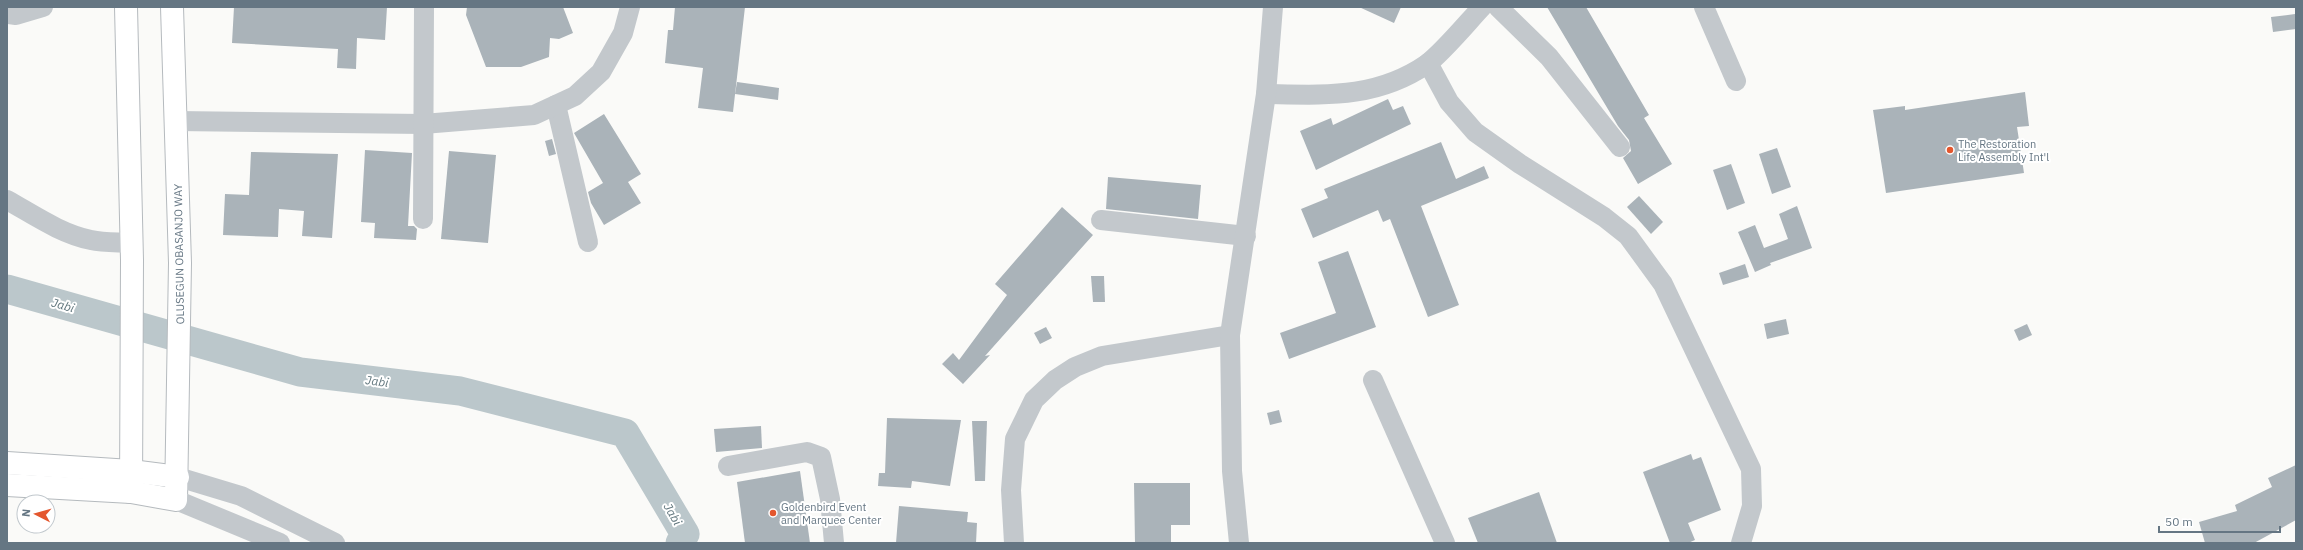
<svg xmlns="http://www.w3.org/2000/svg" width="2303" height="550" font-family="'IBM Plex Sans',sans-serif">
  <rect width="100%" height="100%" fill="#fafaf8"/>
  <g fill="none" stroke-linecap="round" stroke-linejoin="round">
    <path stroke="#bbc7cb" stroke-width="29" d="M7 289 300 372 460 391 625 433 685 534 680 543"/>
  </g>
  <g fill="#aab3b9">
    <path d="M234 7H387L385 40 357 38 356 69 337 68 338 49 232 43Z"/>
    <path d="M467 7H563L573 33 559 39 550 38 549 57 521 67H486L466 15Z"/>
    <path d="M675 7H745L733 112 698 108 703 68 665 63 668 30H673Z"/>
    <path d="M1359 7H1401L1394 23Z"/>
    <path d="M1547 7H1586L1649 115 1644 118 1672 164 1638 184 1623 158 1631 151 1629 140 1618 126Z"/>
    <path d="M2295 14 2296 29 2273 32 2271 17Z"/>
    <path d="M737 82 779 88 778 100 735 94Z"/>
    <path d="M2025 92 2029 126 2017 127 2024 173 1886 193 1873 110 1905 106V110Z"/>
    <path d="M1388 99 1393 110 1403 106 1411 124 1316 170 1300 131 1331 118 1333 125Z"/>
    <path d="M604 114 641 174 628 182 641 203 604 225 591 203 588 192 603 183 574 133Z"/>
    <path d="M552 139 556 154 549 156 545 141Z"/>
    <path d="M1441 142 1456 179 1484 166 1489 178 1421 206 1459 305 1428 317 1390 219 1383 222 1378 210 1313 238 1301 209 1328 198 1324 189Z"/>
    <path d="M1777 148 1791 187 1772 194 1759 154Z"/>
    <path d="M365 150 412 153 408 226H414L417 229 416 240 374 238 375 223 361 222Z"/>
    <path d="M449 151 496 155 488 243 441 239Z"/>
    <path d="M251 152 338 154 332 238 302 236 304 211 279 209 278 237 223 235 225 194 249 195Z"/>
    <path d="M1731 164 1745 203 1727 210 1713 170Z"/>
    <path d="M1108 177 1201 185 1198 219 1106 209Z"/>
    <path d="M1639 196 1663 222 1651 234 1627 207Z"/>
    <path d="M1797 206 1812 248 1770 263 1771 265 1755 272 1738 232 1755 225 1764 248 1788 239 1779 214Z"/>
    <path d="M1062 207 1093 235 985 356 990 355 963 384 942 364 953 353 959 360 1007 295 995 284Z"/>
    <path d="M1348 251 1376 327 1289 359 1280 333 1336 313 1318 262Z"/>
    <path d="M1745 264 1749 277 1723 285 1719 273Z"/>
    <path d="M1091 276H1104L1105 302H1093Z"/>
    <path d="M1786 319 1789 334 1767 339 1764 324Z"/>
    <path d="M2027 324 2032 335 2019 341 2014 330Z"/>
    <path d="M1046 327 1052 338 1040 344 1034 333Z"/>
    <path d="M1279 410 1282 422 1270 425 1267 413Z"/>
    <path d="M887 418 961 420 950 486 912 481 911 488 878 486 879 473H885Z"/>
    <path d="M972 421H987L985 481H975Z"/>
    <path d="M761 426 762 448 716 452 714 429Z"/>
    <path d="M1691 454 1693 460 1701 457 1721 510 1688 523 1695 540 1688 543H1670L1643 472Z"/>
    <path d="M2296 465V520L2254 543H2205L2199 522 2237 511 2235 505 2272 487 2268 478Z"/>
    <path d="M800 471 810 543H745L737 482Z"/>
    <path d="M1134 483H1190V525H1171V543H1135Z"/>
    <path d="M1539 492 1557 543H1478L1468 518Z"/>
    <path d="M899 506 968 512 967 522 977 523 976 543H896Z"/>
  </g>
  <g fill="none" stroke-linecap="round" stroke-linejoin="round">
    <g stroke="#b5babe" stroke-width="24">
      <g id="major">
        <path d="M126 7 132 260 131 492"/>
        <path d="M7 463 131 471 178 477"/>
        <path d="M7 485 131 492 176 500 180 263 172 7"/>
      </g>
    </g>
    <g stroke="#c3c8cc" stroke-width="20">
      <path d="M1498 7 1549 57 1620 147"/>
      <path d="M1704 7 1736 81"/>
      <path d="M7 12 9 14 16 15 43 7"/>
      <path d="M1428 63 1449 102 1475 132 1520 164 1604 217 1628 236 1663 284 1751 469 1752 506 1741 543"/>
      <path d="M1266 94C1325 95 1376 99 1427 64 1443 52 1467 23 1482 7"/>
      <path d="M556 105 588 242"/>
      <path d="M176 121 423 124 534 115 575 96 601 72 623 33 630 7"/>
      <path d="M7 200C34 215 61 234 91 240 104 243 119 242 132 243"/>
      <path d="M423 219 424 7"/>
      <path d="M1101 220 1246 236"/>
      <path d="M1373 380 1445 543"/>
      <path d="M728 466 807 452 821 457 830 499 834 543"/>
      <path d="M178 477 241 496 335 543"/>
      <path d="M176 500 280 543"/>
      <path d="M1014 543 1011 490 1015 439 1034 400 1055 380 1075 367 1102 356 1230 335"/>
      <path d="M1239 543 1232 471 1230 335 1266 94 1273 7"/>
    </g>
    <use href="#major" stroke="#fff" stroke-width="22"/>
  </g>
  <g fill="#e4572e" stroke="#fff" stroke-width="1.5">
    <circle cx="1950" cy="150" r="4"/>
    <circle cx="773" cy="513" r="4"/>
  </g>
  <g text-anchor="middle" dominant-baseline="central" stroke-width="4" stroke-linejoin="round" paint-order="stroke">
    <g font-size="11" fill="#657683" stroke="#fff" text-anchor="start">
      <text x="1958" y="144">The Restoration<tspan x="1958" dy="13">Life Assembly Int'l</tspan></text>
      <text x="781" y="507">Goldenbird Event<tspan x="781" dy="13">and Marquee Center</tspan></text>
    </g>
    <g font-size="11" fill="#657683" stroke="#fff">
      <text transform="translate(179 254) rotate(-91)">OLUSEGUN OBASANJO WAY</text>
    </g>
    <g font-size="12" font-style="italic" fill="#60757c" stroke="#fff">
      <text transform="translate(63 305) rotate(16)">Jabi</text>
      <text transform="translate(377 381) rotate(7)">Jabi</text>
      <text transform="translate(673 514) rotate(60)">Jabi</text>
    </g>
  </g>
  <rect width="2303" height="550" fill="none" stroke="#657683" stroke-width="16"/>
  <g transform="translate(36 514) rotate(276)"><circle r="19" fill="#ffffff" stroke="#c1c8cd"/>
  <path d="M0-3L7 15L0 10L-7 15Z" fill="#e4572e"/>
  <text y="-6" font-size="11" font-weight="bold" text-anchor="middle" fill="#657683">N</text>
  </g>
  <path d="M2159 526v6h121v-6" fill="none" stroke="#657683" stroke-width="2"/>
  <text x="2165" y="526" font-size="12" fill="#657683" stroke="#ffffff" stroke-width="3" paint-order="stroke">50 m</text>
</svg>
